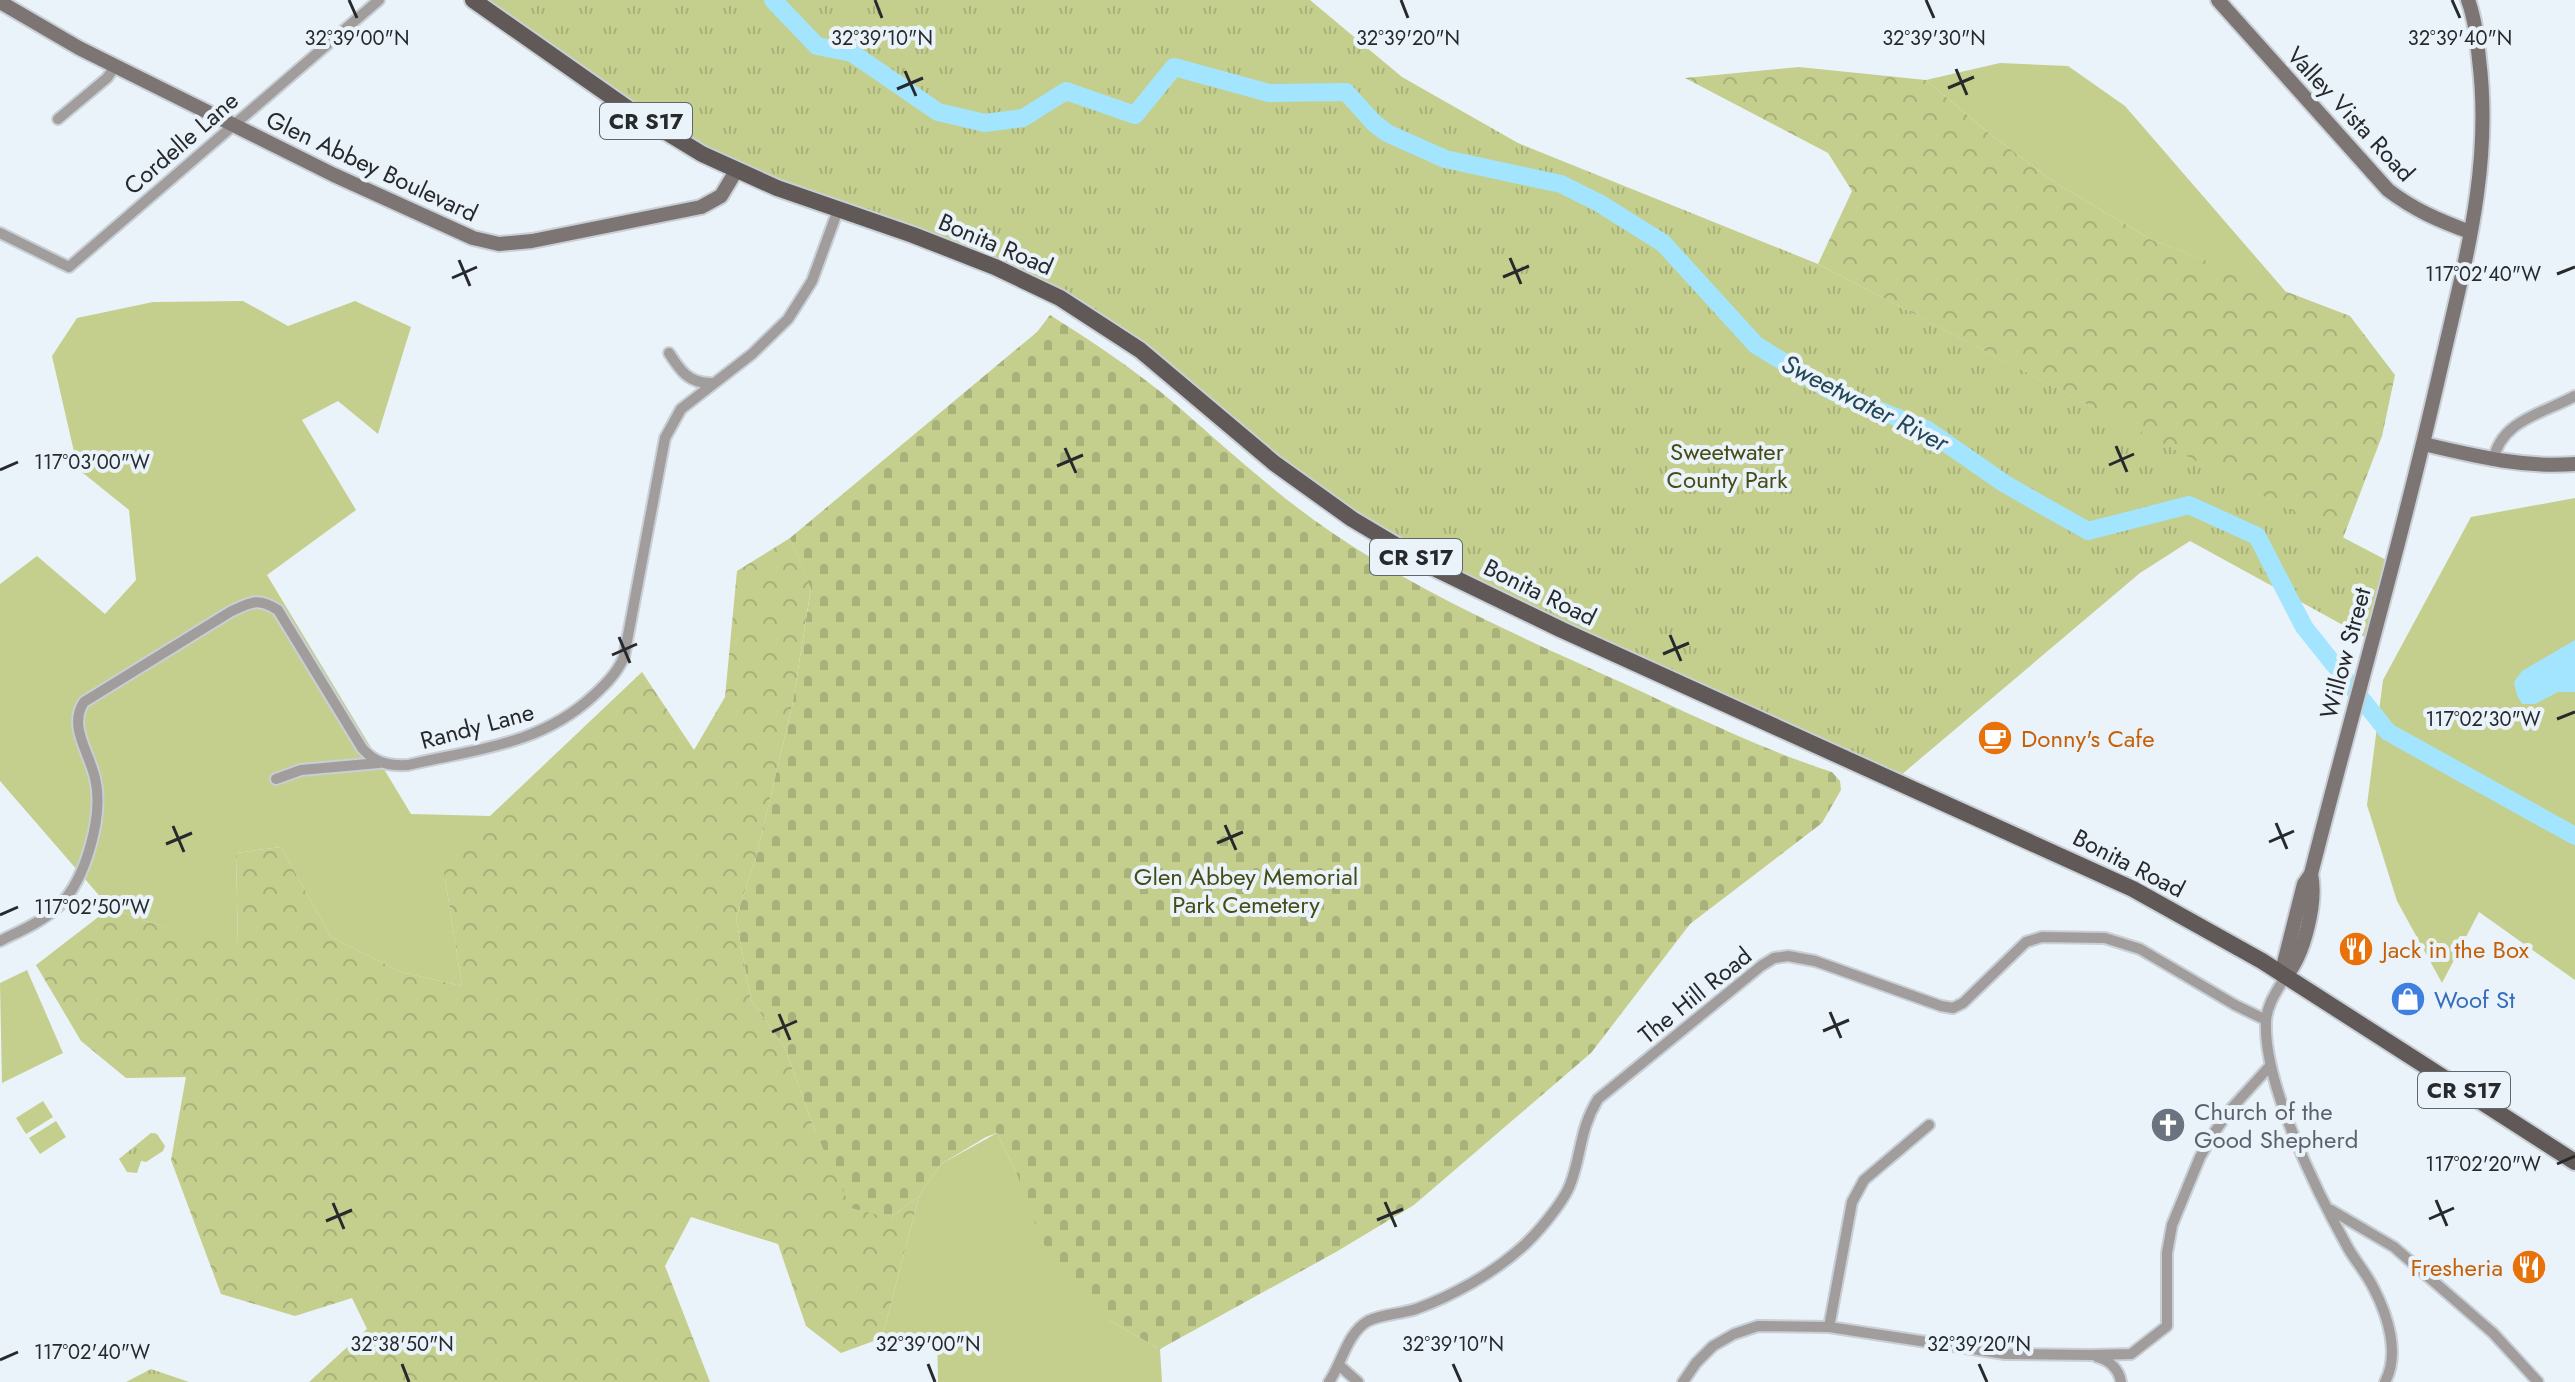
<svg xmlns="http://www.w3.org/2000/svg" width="2575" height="1382" font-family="Jost,sans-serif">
  <defs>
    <pattern id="forest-crowns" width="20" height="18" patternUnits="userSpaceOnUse" patternTransform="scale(2)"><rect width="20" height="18" fill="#c4ce8d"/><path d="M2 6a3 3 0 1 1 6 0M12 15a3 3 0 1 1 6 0" fill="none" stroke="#a8b17a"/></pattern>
    <pattern id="cemetery-stones" width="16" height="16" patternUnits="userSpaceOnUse" patternTransform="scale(2)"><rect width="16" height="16" fill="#c4ce8d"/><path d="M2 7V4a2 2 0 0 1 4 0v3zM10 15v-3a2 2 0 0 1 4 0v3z" fill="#a8b17a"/></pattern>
    <pattern id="park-tufts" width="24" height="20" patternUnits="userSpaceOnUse" patternTransform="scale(2)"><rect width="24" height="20" fill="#c4ce8d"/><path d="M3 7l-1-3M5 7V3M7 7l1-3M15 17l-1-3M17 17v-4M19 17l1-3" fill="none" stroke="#a8b17a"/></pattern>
  </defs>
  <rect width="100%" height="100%" fill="#ebf3fa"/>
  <g fill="#c4ce8d">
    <path d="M2000 63 2068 66 2125 106 2286 292 2152 240 2054 182 1985 130 1926 80Z"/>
    <path d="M243 301 288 326 355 301 411 327 378 434 338 401 302 420 356 510 267 575 411 814 490 816 445 878 462 986 401 972 331 937 281 847 236 853 238 948 146 921 110 908 0 781V584L37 556 105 614 136 580 129 510 78 469 52 356 77 318 153 302Z"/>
    <path d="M2575 498V980L2479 912 2442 983 2397 901 2367 805 2383 680 2471 517Z"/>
    <path d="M27 970 63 1053 2 1083 0 983Z"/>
    <path d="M43 1101 53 1117 26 1134 16 1118Z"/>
    <path d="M56 1121 66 1137 40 1154 29 1138Z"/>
    <path d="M997 1133 1016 1171 1110 1321 1160 1349 1162 1382H938L937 1334 882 1338 919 1196 941 1164Z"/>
  </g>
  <g fill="url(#forest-crowns)">
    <path d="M1799 67 1926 80 1985 130 2054 182 2152 240 2350 316 2395 375 2382 436 2343 538 1818 264 1852 191 1828 153 1685 78Z"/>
    <path d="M790 538 811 587 793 702 757 854 736 918 751 1000 784 1046 816 1133 890 1218 919 1196 882 1338 841 1353 806 1326 778 1244 691 1217 665 1266 710 1382H309L367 1329 352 1298 295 1316 221 1294 171 1160 186 1077 126 1078 81 1041 36 965 110 908 146 921 238 947 236 853 281 847 331 937 401 972 462 986 444 872 490 816 642 672 694 750 725 697 737 571Z"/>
  </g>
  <path fill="url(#cemetery-stones)" d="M1050 315C1093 342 1135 370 1174 403 1226 448 1276 495 1334 534 1424 595 1525 639 1625 684 1692 715 1761 749 1832 772L1840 781 1841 790 1822 823 1690 924 1591 1053 1414 1205 1336 1252 1160 1349 1110 1321 1042 1242 1016 1171 997 1133 986 1137 941 1164 919 1196 890 1218 851 1208 816 1133 784 1046 751 1000 736 918 757 854 793 702 811 588 790 538 1037 332Z"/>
  <g fill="url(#park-tufts)">
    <path d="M472 0H1310L1402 77 1518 143 1818 264 2392 563 2372 641 2190 541 2140 573 1894 781 1415 557 1074 307 736 171Z"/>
    <path d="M151 1133 157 1134 165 1146 163 1151 146 1162 141 1161 137 1173 127 1172 119 1159Z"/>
    <path d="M151 1369 189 1382H126Z"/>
  </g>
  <g fill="#a3e5ff">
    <path d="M2575 640V692H2558L2535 704H2522L2517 695 2514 682 2522 671Z"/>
    <path d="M2385 735 2520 807 2518 809 2383 737Z"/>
  </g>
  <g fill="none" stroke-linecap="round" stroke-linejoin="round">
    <path stroke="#a3e5ff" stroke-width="18" d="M773 0 817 46 852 53 938 112 985 123 1023 118 1066 91 1135 115 1174 67 1269 93 1346 92 1374 123 1387 133 1445 159 1561 184 1599 203 1663 243 1756 345 1831 391 1926 429 2005 484 2088 531 2189 505 2257 536 2304 627 2388 732 2575 836"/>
    <g stroke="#c8cfd5" stroke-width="14">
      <g id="street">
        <path d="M58 119 107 78 116 65"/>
        <path d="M0 233 69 267 379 0"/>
        <path d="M669 353C680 370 688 383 710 383"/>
        <path d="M2493 461C2501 420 2542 414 2575 396"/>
        <path d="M276 779 301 770 379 763"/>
        <path d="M0 941C20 931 42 922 59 906 86 879 104 815 95 778 89 752 68 726 84 702L230 612C251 602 258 597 278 610L362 748C375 763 388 766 408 765 476 749 540 745 593 696 606 684 617 673 624 657L665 438 681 409 752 354 788 319 812 281 838 210"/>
        <path d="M2285 977C2277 991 2267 1004 2266 1021 2263 1084 2317 1192 2348 1248 2356 1262 2367 1274 2374 1289 2388 1316 2400 1354 2385 1382"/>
        <path d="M2331 1210 2394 1247 2493 1333 2538 1382"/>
        <path d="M1829 1327 1852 1202 1864 1180 1929 1125"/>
        <path d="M2097 1357C2109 1360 2119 1369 2121 1382"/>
        <path d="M1340 1366 1358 1382"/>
        <path d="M1329 1382C1342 1363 1347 1333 1368 1321 1382 1314 1401 1314 1416 1309 1452 1296 1492 1274 1521 1248 1536 1235 1563 1203 1570 1185 1582 1154 1579 1130 1598 1099L1761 966 1774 958 1788 956 1815 961 1941 1006 1953 1008 1963 1003 2026 942 2042 937 2105 938 2140 949 2235 1005 2266 1020"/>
        <path d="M1683 1382 1696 1363 1713 1346 1734 1334 1758 1326 1829 1327 2005 1354 2091 1355 2131 1354 2167 1326V1253L2172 1225 2200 1157 2214 1133 2229 1111 2270 1066"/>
      </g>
    </g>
    <g stroke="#c8cfd5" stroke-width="18">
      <g id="secondary">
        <path d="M2218 0 2388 190C2414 210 2440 221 2470 232"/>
        <path d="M0 2 79 48 334 175 473 238 499 244 532 241 701 207 721 196 736 171"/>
        <path d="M2424 444C2475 456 2523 468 2575 464"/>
        <path d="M2285 977 2284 963 2304 884 2311 874C2353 708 2401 543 2439 375 2463 268 2493 170 2479 59 2477 39 2475 19 2468 0"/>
        <path d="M2285 977C2304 956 2317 902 2311 874"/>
      </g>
    </g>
    <g stroke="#c8cfd5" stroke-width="20">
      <path id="primary" d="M473 0 633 112 702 154 777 188 913 235 995 267 1060 298 1140 350 1274 463 1352 519 1436 569 1562 630 2133 889 2262 961 2575 1162"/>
    </g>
    <use href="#street" stroke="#a29d9d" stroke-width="10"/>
    <use href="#secondary" stroke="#7c7574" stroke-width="14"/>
    <use href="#primary" stroke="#615958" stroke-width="16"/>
  </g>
  <path fill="none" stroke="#272a2d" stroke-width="3" d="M349 0 357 18M875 0 882 18M1401 0 1408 18M1926 0 1934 18M2452 0 2460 18M1956 69 1967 95M905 71 916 96M1948 88 1974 77M897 89 923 78M1510 258 1521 284M459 260 470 286M2557 274 2575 267M1503 277 1529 266M452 278 477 267M2116 446 2127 472M1065 448 1076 473M2109 465 2134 454M1057 466 1083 455M0 470 18 462M1670 635 1681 661M619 637 630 663M1663 654 1689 643M612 655 637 644M2557 719 2575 712M2276 823 2287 849M1225 825 1236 850M173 826 184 852M2269 842 2294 831M1217 843 1243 832M166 844 192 833M0 915 18 907M1830 1012 1841 1038M779 1014 790 1040M1823 1031 1849 1020M772 1032 797 1021M2557 1164 2575 1156M2436 1200 2447 1226M1385 1202 1396 1227M333 1203 344 1229M2429 1219 2454 1208M1377 1220 1403 1209M326 1221 352 1210M0 1360 18 1352M402 1364 409 1382M928 1364 935 1382M1453 1364 1461 1382M1979 1364 1987 1382"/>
  <defs>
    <g id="cafe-disc" transform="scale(1.8)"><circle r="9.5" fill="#e8710a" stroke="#ebf3fa"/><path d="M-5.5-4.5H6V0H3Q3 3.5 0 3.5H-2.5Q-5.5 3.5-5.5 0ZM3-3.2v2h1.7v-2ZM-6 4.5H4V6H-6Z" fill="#fff"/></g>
    <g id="restaurant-disc" transform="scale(1.8)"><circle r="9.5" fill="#e8710a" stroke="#ebf3fa"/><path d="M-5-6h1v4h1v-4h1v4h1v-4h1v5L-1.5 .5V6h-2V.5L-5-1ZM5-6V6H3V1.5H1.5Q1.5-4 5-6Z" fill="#fff"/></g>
    <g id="shop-disc" transform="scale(1.8)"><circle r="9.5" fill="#3f7fe0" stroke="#ebf3fa"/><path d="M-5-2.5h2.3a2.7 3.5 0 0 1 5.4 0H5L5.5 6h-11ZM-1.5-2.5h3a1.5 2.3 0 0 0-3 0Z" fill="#fff"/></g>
    <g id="church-disc" transform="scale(1.8)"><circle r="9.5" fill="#6b7280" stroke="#ebf3fa"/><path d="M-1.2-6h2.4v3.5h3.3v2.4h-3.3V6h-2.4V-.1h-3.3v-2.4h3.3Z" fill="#fff"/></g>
  </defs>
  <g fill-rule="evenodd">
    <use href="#cafe-disc" x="1995" y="738"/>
    <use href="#restaurant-disc" x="2356" y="949"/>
    <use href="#shop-disc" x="2408" y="999"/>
    <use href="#church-disc" x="2168" y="1125"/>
    <use href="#restaurant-disc" x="2529" y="1267"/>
  </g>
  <g text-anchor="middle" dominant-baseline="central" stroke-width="8" stroke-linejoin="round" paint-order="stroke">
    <g fill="#ebf3fa" stroke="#62666a" stroke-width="2">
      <rect x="600" y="103" width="92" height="36" rx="6"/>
      <rect x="1370" y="539" width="92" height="36" rx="6"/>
      <rect x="2418" y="1072" width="92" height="36" rx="6"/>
    </g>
    <g font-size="22" font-weight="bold" fill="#272a2d">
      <text x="646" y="121">CR S17</text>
      <text x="1416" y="557">CR S17</text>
      <text x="2464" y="1090">CR S17</text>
    </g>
    <g font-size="24" fill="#272a2d" stroke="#ebf3fa">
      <text transform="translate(2351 114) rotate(47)">Valley Vista Road</text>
      <text transform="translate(181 143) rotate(-41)">Cordelle Lane</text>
      <text transform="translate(372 166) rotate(25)">Glen Abbey Boulevard</text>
      <text transform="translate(996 244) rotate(23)">Bonita Road</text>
      <text transform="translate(1540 592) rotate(26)">Bonita Road</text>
      <text transform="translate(2345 653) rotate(-75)">Willow Street</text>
      <text transform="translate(477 726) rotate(-15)">Randy Lane</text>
      <text transform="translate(2129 863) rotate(27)">Bonita Road</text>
      <text transform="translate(1695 995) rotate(-39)">The Hill Road</text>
    </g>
    <g font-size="24" fill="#464c17" stroke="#ebf3fa">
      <text x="1727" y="451">Sweetwater<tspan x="1727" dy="28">County Park</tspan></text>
      <text x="1246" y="876">Glen Abbey Memorial<tspan x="1246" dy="28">Park Cemetery</tspan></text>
    </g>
    <g font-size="24" fill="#c56008" stroke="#ebf3fa" text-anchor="start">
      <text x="2021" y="738">Donny's Cafe</text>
      <text x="2382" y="949">Jack in the Box</text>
      <text x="2503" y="1267" text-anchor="end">Fresheria</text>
    </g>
    <g font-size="24" fill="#366cbe" stroke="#ebf3fa" text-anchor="start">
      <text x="2434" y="999">Woof St</text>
    </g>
    <g font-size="24" fill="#5b616d" stroke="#ebf3fa" text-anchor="start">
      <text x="2194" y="1111">Church of the<tspan x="2194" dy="28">Good Shepherd</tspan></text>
    </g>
    <g font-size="26" font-style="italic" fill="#224857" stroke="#ebf3fa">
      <text transform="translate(1865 403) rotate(27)">Sweetwater River</text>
    </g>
  </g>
  <g font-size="20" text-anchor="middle" fill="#272a2d" stroke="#ebf3fa" stroke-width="8" stroke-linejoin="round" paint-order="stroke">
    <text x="357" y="45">32°39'00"N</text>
    <text x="882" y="45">32°39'10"N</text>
    <text x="1408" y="45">32°39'20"N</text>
    <text x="1934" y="45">32°39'30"N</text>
    <text x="2460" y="45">32°39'40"N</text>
    <text x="2483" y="281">117°02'40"W</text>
    <text x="92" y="469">117°03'00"W</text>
    <text x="2483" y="726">117°02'30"W</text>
    <text x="92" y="914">117°02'50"W</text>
    <text x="2483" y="1171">117°02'20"W</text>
    <text x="402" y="1351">32°38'50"N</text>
    <text x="928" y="1351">32°39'00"N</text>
    <text x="1453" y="1351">32°39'10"N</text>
    <text x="1979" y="1351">32°39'20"N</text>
    <text x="92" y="1359">117°02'40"W</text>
  </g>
</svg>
